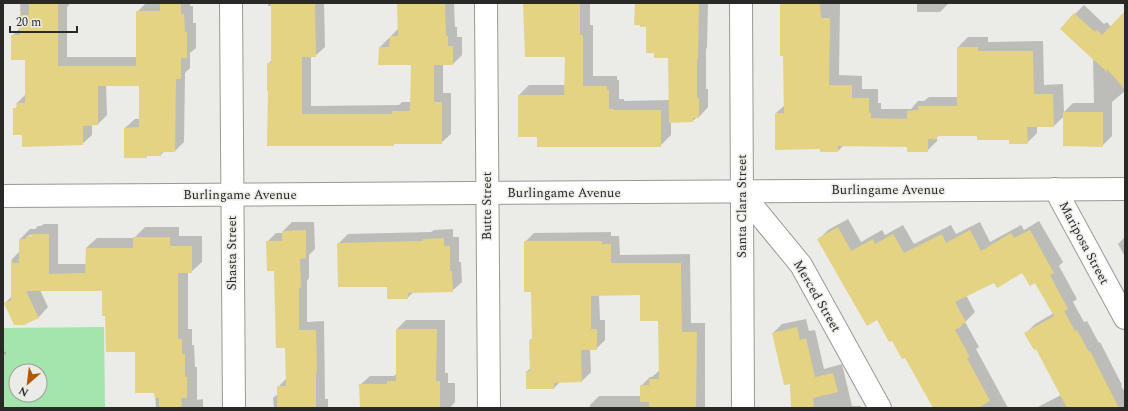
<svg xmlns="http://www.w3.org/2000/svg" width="1128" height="411" font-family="Spectral,serif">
  <rect width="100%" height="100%" fill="#ebebe7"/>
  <path fill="#a3e5ac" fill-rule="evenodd" d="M104 327 105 408H3V328ZM16 371H40V395H16Z"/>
  <g fill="#0003" fill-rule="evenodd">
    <path d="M20 3H71L67 7V57H137V12L146 3H190V6H193V23H196V48L190 53V68L185 73 184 142 175 151H164L161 155H149L146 157 125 128 135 119H140V85H106L107 115 98 124 92 125V135L82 144 23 134 14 109 18 106 17 103 26 94V59L12 36 21 27Z"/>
    <path d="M268 3H324L325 47 315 56H311V106L399 105 402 102H412V64L380 47 389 38H391V36L399 28 398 3H454L455 27H457V37H462V55L453 64H443V93H451V134L441 143H396L393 145H268V64L272 60V6H268Z"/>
    <path d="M525 3H590V25H593V76H617V80H619V99H624V101L669 100V57L655 52 647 26 636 3H708L707 48 706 49V89H708V107L699 117H697L693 121 671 122V135L660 146 538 136 518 96 529 85H566V56Z"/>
    <path d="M781 3H840L839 75 862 76V89H878V103H881V109H911L918 101H924L929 97H958V47L968 37H988V42L1043 41 1044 85 1063 84 1064 112 1073 103H1094L1093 59 1061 28 1084 5 1104 24 1107 22 1111 27 1125 12V91L1112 102V136L1102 146 1064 116 1054 126H1037V133L1027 143 1010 139 978 135H940L937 137V141L927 151 908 146 844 145 838 151 821 148 776 113 785 105 784 55Z"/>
    <path d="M917 3H949L940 12H917Z"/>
    <path d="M848 219 861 242 882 230 885 235 903 225 914 244 951 225 956 234 980 222 990 242 1021 225 1024 230 1039 221 1063 262 1059 266 1077 299 1073 302 1084 322 1087 321 1099 343 1100 342 1122 385 1121 386 1125 392V408H1036L1061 395 1036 348 1026 333 1035 324 1054 313 1036 282 1023 272 994 281 966 295 975 312 965 322 979 347 976 349 1008 408H934L905 356 819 239 828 230Z"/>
    <path d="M292 222H314L315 249 309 255V278L307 281V322L324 321 325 399H328V408H274L273 398 278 394V387L287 378 286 347 275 270 267 242 276 233H283V231Z"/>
    <path d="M44 224H58V264H86V248L97 238H134L145 227H179V236H202V262L191 272H188V329H192V345H194L195 367H197V400L203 399V408H156L155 392 136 351 106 315 103 290H40L48 307 38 318 5 303 12 296V259L20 251V239L30 229H35L38 226H41ZM29 235H37L29 237Z"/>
    <path d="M453 229V237H459V262H461L462 282 452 291 414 292 407 298 388 286 338 244 348 234 431 232 434 230Z"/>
    <path d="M611 232V236H619L620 255 690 254 691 323H705V408H590V405L599 396H641V386L650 377H652L660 370 659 320 641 294 599 295 600 320H605V340L596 349H590L591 372 582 381 560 382 554 388 527 371 531 368 530 340 533 338 532 291 525 242 534 233Z"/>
    <path d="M1125 237V257L1118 244Z"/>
    <path d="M806 319 809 331 815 330 824 369 842 364 852 406H861V408H792L791 383 773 333 782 324Z"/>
    <path d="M406 320H445V373H448V383H455V402L450 408H349H361L360 385 370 376H394L397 373V329Z"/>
  </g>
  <g fill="#e4d382">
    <path d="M29 3H58V66H136V11H160V3H181V14H184L185 32H187V58H181V79H176L175 152H161V156H147V158H124V128L139 127V86H98V125L83 126V145L22 147V135H13V108H17L16 103H25V60H11V35H20L19 15H29Z"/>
    <path d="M271 3H315L316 57H302V114H392V111H410L411 65H378L379 47H389L390 36H398L397 3H445L446 36H448V46H453V65H434V102H442V144H394V146H267L268 91H267V63H271Z"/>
    <path d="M523 3H580V35H583V86H607V90H609V109H614V110H661V147H537V137H518V95H564L565 57H525Z"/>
    <path d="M635 3H699L698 59H697V98H699V118H693V122L669 123 668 58H654V53H646V27H640V25H634Z"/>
    <path d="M780 3H820L821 18H830L829 85H852V98H869V112L871 113V118L907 119V111L918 110V106H957V47H978V51H1033L1034 94H1053L1054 127H1027L1028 144H1009V140H977V136H937V139H928V152H907V147L838 146V152H820V149L775 150V113H784L783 56H780Z"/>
    <path d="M1125 11V90L1107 69V72L1060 29 1074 13 1095 32 1097 30 1102 35Z"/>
    <path d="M1063 112H1103V147L1063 146Z"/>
    <path d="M838 227 851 251 873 239 875 244 893 234 904 253 942 234 946 243 970 230 981 251 1011 233 1014 238 1030 230 1054 273 1050 275 1068 309 1064 311 1075 331 1077 330 1089 352 1090 351 1119 408H1067L1036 349 1034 350 1024 333 1054 316 1035 283 1030 286 1022 273 997 288 994 283 955 302 966 322 961 325 962 326 955 330 970 357 967 358 990 401 978 408H933L905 358 902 359 892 341 889 342 877 320 867 326 845 288 817 239Z"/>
    <path d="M306 230V258L300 259 301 288H299V330H316L317 371H316V408H277V386H286L285 348H276L274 271H267L266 241H282V231Z"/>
    <path d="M33 234H49V274L85 273 86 248H133V237H170V246H192V273H178V339H182V354H185V377H187V398H181L182 408H159V398H155L154 393H135V352H106L105 316H102V291H26L39 318 24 325H14L4 303 11 300V259L13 263H19V239H26V236H32Z"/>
    <path d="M444 238V246H450V271H452L453 292 408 293V299H387V287H338L337 243 423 241V239Z"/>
    <path d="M524 241H602V244H611V263H681L682 332H697L696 407 649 408V402H640V385H649V379H659L658 321H640V295L591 296V329H597V350H581L582 382 554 383V389H526V371H530L529 340H532L531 292H524Z"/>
    <path d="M797 327 800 340 806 338 815 377 833 373 838 392 813 398 814 408H791L790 384 784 385 772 333Z"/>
    <path d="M396 329H437L436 381H440V408H360L359 384H387V381H396Z"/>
  </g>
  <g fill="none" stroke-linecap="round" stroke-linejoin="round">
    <g stroke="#999995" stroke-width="24">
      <g id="minor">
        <path d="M231 3 234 408"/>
        <path d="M486 3 489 408"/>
        <path d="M741 3 743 408"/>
        <path d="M1055 189 1125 318"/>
        <path d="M741 192 801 265 880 408"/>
        <path d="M3 196 1125 189"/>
      </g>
    </g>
    <path stroke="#a8a8a5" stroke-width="2.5" stroke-dasharray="3 3" stroke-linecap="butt" d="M3 353H7"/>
    <use href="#minor" stroke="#fff" stroke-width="22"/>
  </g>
  <g text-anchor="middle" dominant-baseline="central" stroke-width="3" stroke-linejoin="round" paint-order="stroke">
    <g font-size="13" fill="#292928" stroke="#ebebe7">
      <text x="888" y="190">Burlingame Avenue</text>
      <text x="564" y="193">Burlingame Avenue</text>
      <text x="240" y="195">Burlingame Avenue</text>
      <text transform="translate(487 206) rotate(-90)">Butte Street</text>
      <text transform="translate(742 206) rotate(-90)">Santa Clara Street</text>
      <text transform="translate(1084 243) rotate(62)">Mariposa Street</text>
      <text transform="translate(232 253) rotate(-90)">Shasta Street</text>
      <text transform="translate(817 296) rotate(60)">Merced Street</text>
    </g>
  </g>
  <rect width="1128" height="411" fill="none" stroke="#292928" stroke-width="8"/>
  <g transform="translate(28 383) rotate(208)"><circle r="19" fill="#ebebe7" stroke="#9d9d9b"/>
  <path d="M0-3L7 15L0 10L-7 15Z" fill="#b55805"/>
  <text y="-6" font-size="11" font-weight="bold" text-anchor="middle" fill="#292928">N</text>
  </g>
  <path d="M10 26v6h67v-6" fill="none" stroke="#292928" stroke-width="2"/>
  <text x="16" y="26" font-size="12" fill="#292928" stroke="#ebebe7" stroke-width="3" paint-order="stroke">20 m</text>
</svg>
